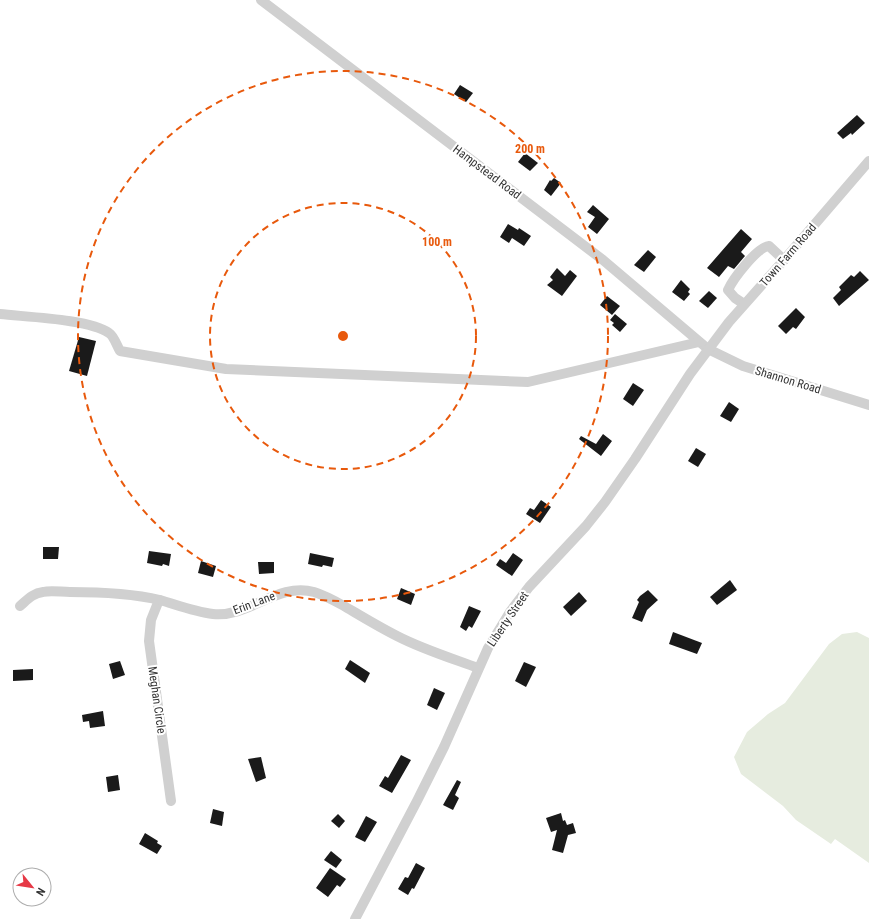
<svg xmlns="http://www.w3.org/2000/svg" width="869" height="919" font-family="'Roboto Condensed',sans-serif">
  <rect width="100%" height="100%" fill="#fff"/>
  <path fill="#e6ecdf" d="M857 632 869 638V863L835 839 831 844 796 820 783 806 741 774 734 757 747 732 768 714 785 703 829 644 842 634Z"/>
  <g fill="#1a1a1a">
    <path d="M460 85 473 93 466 102 454 94Z"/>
    <path d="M857 115 865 123 852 135 851 133 843 139 837 133Z"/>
    <path d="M525 153 538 163 530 171 518 162Z"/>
    <path d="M554 178 561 183 551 196 544 190 550 180 551 181Z"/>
    <path d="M593 205 609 219 597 234 588 227 595 217 587 212Z"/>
    <path d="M508 224 518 230 519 228 531 236 524 246 512 238 509 243 500 237Z"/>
    <path d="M741 229 752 239 741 252 745 256 734 269 728 266 719 277 707 268Z"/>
    <path d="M648 250 656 257 644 272 634 265Z"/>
    <path d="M557 268 565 276 570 270 577 276 562 296 547 285 553 280 550 277Z"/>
    <path d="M860 271 869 280 839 306 833 298 841 290 839 287 851 275 854 277Z"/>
    <path d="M681 280 690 289 688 292 690 294 684 301 672 292Z"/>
    <path d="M709 291 717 298 708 308 699 301Z"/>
    <path d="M607 296 620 306 612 315 600 305Z"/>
    <path d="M796 308 805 317 796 329 793 327 786 334 778 326Z"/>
    <path d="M615 314 627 324 620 332 612 325 614 323 610 320Z"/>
    <path d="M79 337 96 341 87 376 69 371Z"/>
    <path d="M633 383 644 390 633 406 623 399Z"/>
    <path d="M729 402 739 409 731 422 720 416Z"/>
    <path d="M603 434 612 441 601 456 579 439 581 436 596 444Z"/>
    <path d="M696 448 706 454 698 467 688 461Z"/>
    <path d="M541 500 551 507 540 523 526 514 530 508 534 510Z"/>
    <path d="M43 547H59L58 559H43Z"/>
    <path d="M149 551 171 554 169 566 163 564 162 566 147 563Z"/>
    <path d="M310 553 334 558 332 567 323 565 322 567 308 564Z"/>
    <path d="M513 553 523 560 512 576 496 565 500 559 506 563Z"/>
    <path d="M201 561 216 566 213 577 198 573Z"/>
    <path d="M258 562H274V573L259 574Z"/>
    <path d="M730 580 737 590 717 605 710 597Z"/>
    <path d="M401 588 415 594 411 605 397 599Z"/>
    <path d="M648 590 658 600 647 610 642 622 632 618 639 602 637 600 640 596Z"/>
    <path d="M579 592 587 601 571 616 563 607Z"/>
    <path d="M469 606 481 611 472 628 469 626 466 631 460 627Z"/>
    <path d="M673 632 702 643 697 654 669 644Z"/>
    <path d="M350 660 370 673 365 683 345 669Z"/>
    <path d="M120 661 125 675 113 679 109 664Z"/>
    <path d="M524 662 536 667 526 687 515 681Z"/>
    <path d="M33 669V680L13 681V670Z"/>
    <path d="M434 688 445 693 437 710 427 705Z"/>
    <path d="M103 711 105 726 90 728 89 721 83 722 82 715Z"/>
    <path d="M401 755 411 760 392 793 379 786 385 776 388 778Z"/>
    <path d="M261 757 266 778 256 782 248 759Z"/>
    <path d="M118 775 120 790 108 792 106 777Z"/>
    <path d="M457 780 461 782 455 795 459 798 453 810 443 805Z"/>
    <path d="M213 809 224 812 222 826 210 823Z"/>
    <path d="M561 813 563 821 565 820 567 825 573 823 576 833 568 835 563 853 552 850 557 830 551 832 546 818Z"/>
    <path d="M338 814 345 821 339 828 331 821Z"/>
    <path d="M366 816 377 822 365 842 355 837Z"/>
    <path d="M145 833 158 841 157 843 162 846 157 854 139 844Z"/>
    <path d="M331 851 342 860 336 868 324 860Z"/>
    <path d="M416 863 425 868 414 889 412 888 408 895 398 889 405 877 408 878Z"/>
    <path d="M330 868 346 879 340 887 337 885 328 897 316 888Z"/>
  </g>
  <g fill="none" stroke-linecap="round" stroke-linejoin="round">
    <g stroke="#d0d0d0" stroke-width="10">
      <path d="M261 0 603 260 708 349 743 366 869 405"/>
      <path d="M744 304 735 298 728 290C733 279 757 247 769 246L784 260"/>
      <path d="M0 314C26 317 90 319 109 333 114 336 117 346 120 351L226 369 528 382 699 342"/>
      <path d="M159 600 151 620 149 641 171 801"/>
      <path d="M20 606C27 600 33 593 43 592 51 590 61 592 70 592 101 592 130 593 160 600 177 605 195 612 213 614 249 618 277 582 314 592 324 595 335 601 344 606 361 616 379 627 397 636 422 649 451 658 478 668"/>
      <path d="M355 919 417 801 444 747 488 648 510 612 529 587 586 526 605 502 635 459 690 374 729 322 784 260 869 161"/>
    </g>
  </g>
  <g fill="none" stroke="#e8590c" stroke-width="2" stroke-dasharray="7 5">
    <circle cx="343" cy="336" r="133"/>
    <circle cx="343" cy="336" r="265"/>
  </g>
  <g text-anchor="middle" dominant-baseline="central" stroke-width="4" stroke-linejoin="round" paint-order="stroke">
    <g font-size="12" fill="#333" stroke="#fff">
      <text transform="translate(487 172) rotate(37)">Hampstead Road</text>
      <text transform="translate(788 255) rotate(-49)">Town Farm Road</text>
      <text transform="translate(788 380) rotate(17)">Shannon Road</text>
      <text transform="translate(254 603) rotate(-21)">Erin Lane</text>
      <text transform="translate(508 619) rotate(-56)">Liberty Street</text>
      <text transform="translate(157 700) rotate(82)">Meghan Circle</text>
    </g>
  </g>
  <circle cx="343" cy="336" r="6" fill="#e8590c" stroke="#fff" stroke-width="2"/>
  <g font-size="12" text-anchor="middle" font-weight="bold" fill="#e8590c" stroke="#fff" stroke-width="4" stroke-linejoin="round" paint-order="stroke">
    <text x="530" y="153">200 m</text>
    <text x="437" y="246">100 m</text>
  </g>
  <g transform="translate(32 887) rotate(120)"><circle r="19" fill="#ffffff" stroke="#adadad"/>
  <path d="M0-3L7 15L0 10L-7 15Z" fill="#e63946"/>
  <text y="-6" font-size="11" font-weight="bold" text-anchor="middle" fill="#333333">N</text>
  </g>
</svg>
